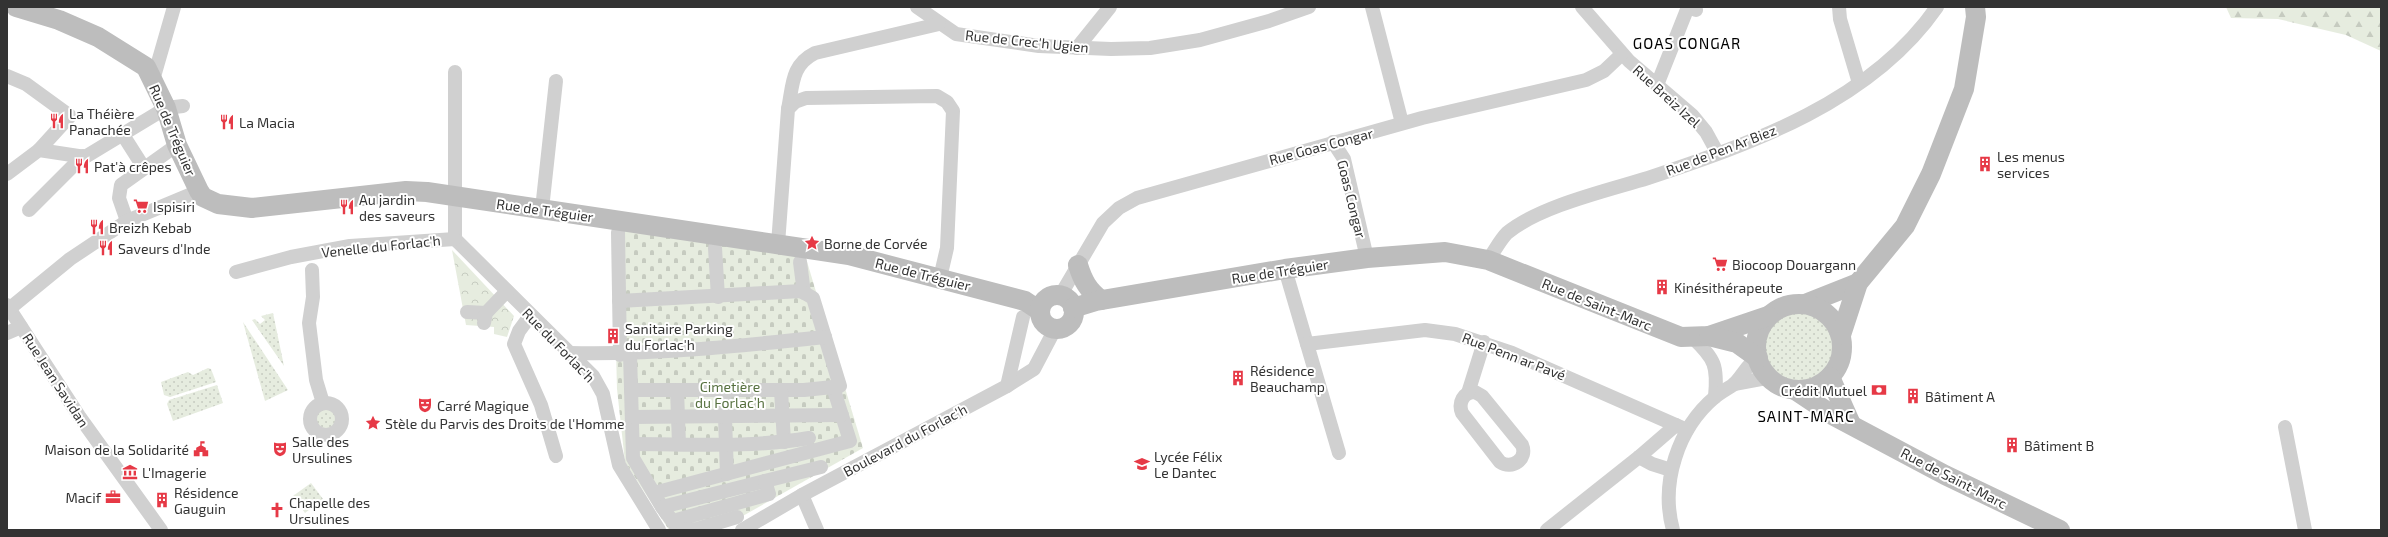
<svg xmlns="http://www.w3.org/2000/svg" width="2388" height="537" font-family="'Exo 2',sans-serif">
  <defs>
    <pattern id="grass-dots" width="8" height="8" patternUnits="userSpaceOnUse"><rect width="8" height="8" fill="#e6ecdf"/><path d="M2 2h.1M6 6h.1" fill="none" stroke="#c6cbc0" stroke-width="1.8" stroke-linecap="round"/></pattern>
    <pattern id="forest-firs" width="22" height="20" patternUnits="userSpaceOnUse"><rect width="22" height="20" fill="#e6ecdf"/><path d="M5 1l3.5 6h-7zM16 11l3.5 6h-7z" fill="#c6cbc0"/></pattern>
    <pattern id="cemetery-stones" width="16" height="16" patternUnits="userSpaceOnUse"><rect width="16" height="16" fill="#e6ecdf"/><path d="M2 7V4a2 2 0 0 1 4 0v3zM10 15v-3a2 2 0 0 1 4 0v3z" fill="#c6cbc0"/></pattern>
    <pattern id="park-crowns" width="20" height="18" patternUnits="userSpaceOnUse"><rect width="20" height="18" fill="#e6ecdf"/><path d="M2 6a3 3 0 1 1 6 0M12 15a3 3 0 1 1 6 0" fill="none" stroke="#c6cbc0"/></pattern>
  </defs>
  <rect width="100%" height="100%" fill="#fff"/>
  <g fill="url(#grass-dots)">
    <circle cx="1800" cy="346" r="35"/>
    <path d="M273 313 284 366 252 320 255 319 260 324 265 320 261 316Z"/>
    <path d="M243 322 288 390 265 401Z"/>
    <path d="M208 368 211 369 216 382 170 397 164 395 161 382 188 372 193 375Z"/>
    <path d="M217 385 223 403 173 421 167 404 169 400Z"/>
    <circle cx="326" cy="419" r="11"/>
    <path d="M311 483 323 499 305 513 293 496Z"/>
  </g>
  <path fill="url(#forest-firs)" d="M2226 7H2381V51L2346 35 2278 19 2231 18Z"/>
  <path fill="url(#cemetery-stones)" d="M613 228 805 255 863 448 718 530H669L625 462 617 389Z"/>
  <path fill="url(#park-crowns)" d="M452 250 514 316 507 337 494 334V327L466 325Z"/>
  <g fill="none" stroke-linecap="round" stroke-linejoin="round">
    <g stroke="#d0d0d0" stroke-width="14">
      <path d="M917 7 956 34 1039 46 1111 49 1150 48 1200 40 1269 21 1309 7"/>
      <path d="M1372 7 1402 123"/>
      <path d="M1582 7 1629 61 1692 115 1706 132 1717 152"/>
      <path d="M1839 7 1840 19 1859 83"/>
      <path d="M1077 48 1110 7"/>
      <path d="M455 72V239L593 376 603 394 619 465 659 530"/>
      <path d="M7 76 26 84 70 116 39 150"/>
      <path d="M153 80 174 7"/>
      <path d="M1657 85 1688 7 1696 10"/>
      <path d="M788 109C793 85 791 65 815 53L939 24"/>
      <path d="M123 135 144 168"/>
      <path d="M1333 142 1344 159 1367 258"/>
      <path d="M7 174 39 150 85 157 166 108 183 106"/>
      <path d="M542 209 556 81"/>
      <path d="M29 210 83 156"/>
      <path d="M127 221 119 198 121 185 177 145"/>
      <path d="M618 232 620 355"/>
      <path d="M778 244 788 109 795 102 806 98 937 96 947 102 953 111 947 248 940 278"/>
      <path d="M715 248 718 297"/>
      <path d="M1488 260C1494 252 1500 240 1507 233 1540 206 1606 191 1648 178 1753 143 1871 102 1937 7"/>
      <path d="M800 262 804 293"/>
      <path d="M1285 269 1339 453"/>
      <path d="M312 270 313 297 309 323 316 380 323 403"/>
      <path d="M236 272 291 257 350 246 455 239"/>
      <path d="M1060 296 1103 223 1119 208 1137 198 1422 118 1586 80 1604 71 1622 54"/>
      <path d="M619 301 801 291 813 298 840 386 833 387 850 441 654 493"/>
      <path d="M7 305 79 416 161 530"/>
      <path d="M9 309 70 259 127 221 199 191"/>
      <path d="M467 312 486 313"/>
      <path d="M530 316 519 331 514 344 541 405 556 456"/>
      <path d="M484 323 486 313 507 291"/>
      <path d="M7 333 21 327"/>
      <path d="M1693 338C1715 359 1718 366 1715 397"/>
      <path d="M1307 344 1425 330 1455 334 1512 353 1687 430"/>
      <path d="M570 353C655 355 739 346 825 337"/>
      <path d="M630 354 633 458 662 507 679 530"/>
      <path d="M1734 384 1761 379H1771"/>
      <path d="M1007 386 1034 369 1055 329"/>
      <path d="M631 390H804L833 387"/>
      <path d="M677 390 679 444"/>
      <path d="M724 390 727 474"/>
      <path d="M781 390 784 442"/>
      <path d="M1475 392 1482 396 1522 445C1528 459 1512 470 1500 462L1462 413C1458 403 1463 392 1475 392Z"/>
      <path d="M1468 393 1484 342"/>
      <circle cx="326" cy="419" r="16"/>
      <path d="M632 417 842 415"/>
      <path d="M2285 427 2305 530"/>
      <path d="M633 444C692 444 751 448 809 438"/>
      <path d="M1639 457 1652 464 1671 470"/>
      <path d="M802 495 817 530"/>
      <path d="M662 507 821 467"/>
      <path d="M673 521 769 494 765 481"/>
      <path d="M683 530 697 529 737 517"/>
      <path d="M742 530 802 495 1007 386 1023 317"/>
      <path d="M1547 530 1639 457 1676 425"/>
      <path d="M1673 530C1660 483 1678 428 1715 397 1721 392 1727 389 1733 385 1742 377 1747 364 1758 358"/>
    </g>
    <g stroke="#bdbdbd" stroke-width="20">
      <path d="M16 7 59 20 98 37 146 67 166 108 177 145 199 191 203 197 218 204 252 208 406 191 427 192 849 255 1025 301 1040 311"/>
      <path d="M1078 265C1083 281 1088 290 1101 300"/>
      <circle cx="1057" cy="312" r="17"/>
      <path d="M1805 304 1858 283"/>
      <circle cx="1799" cy="347" r="43"/>
      <path d="M1073 308 1096 301 1285 269 1367 258 1445 252 1488 260 1681 337 1709 336 1768 316"/>
      <path d="M1841 335 1858 283 1905 226 1931 174 1964 89 1976 17 1975 7"/>
      <path d="M1709 336 1737 343 1758 358"/>
      <path d="M1830 377 1850 422"/>
      <path d="M1795 390 1834 416 1945 475 2060 530"/>
    </g>
  </g>
  <defs>
    <g id="restaurant-bare" transform="scale(1.2)"><path d="M-5-6h1v4h1v-4h1v4h1v-4h1v5L-1.5 .5V6h-2V.5L-5-1ZM5-6V6H3V1.5H1.5Q1.5-4 5-6Z" fill="#e63946" stroke="#fff" stroke-width="2.5" paint-order="stroke"/></g>
    <g id="building-bare" transform="scale(1.2)"><path d="M-4-6H4V6H1V3H-1V6H-4ZM-2.5-4.3h1.7v1.8h-1.7ZM.8-4.3h1.7v1.8H.8ZM-2.5-1h1.7V.8h-1.7ZM.8-1h1.7V.8H.8Z" fill="#e63946" stroke="#fff" stroke-width="2.5" paint-order="stroke"/></g>
    <g id="supermarket-bare" transform="scale(1.2)"><path d="M-6-5.5h2.5l.6 2H6L4.5 2H-2.5L-4.4-4H-6ZM-1.5 3.2a1.3 1.3 0 1 0 .1 0ZM3 3.2a1.3 1.3 0 1 0 .1 0Z" fill="#e63946" stroke="#fff" stroke-width="2.5" paint-order="stroke"/></g>
    <g id="sight-bare" transform="scale(1.2)"><path d="M0-6L1.8-2.2L6-1.7L2.9 1.2L3.7 5.4L0 3.3L-3.7 5.4L-2.9 1.2L-6-1.7L-1.8-2.2Z" fill="#e63946" stroke="#fff" stroke-width="2.5" paint-order="stroke"/></g>
    <g id="bank-bare" transform="scale(1.2)"><path d="M-6-4H6V4H-6ZM0-2.3a2.3 2.3 0 1 0 0 4.6a2.3 2.3 0 1 0 0-4.6Z" fill="#e63946" stroke="#fff" stroke-width="2.5" paint-order="stroke"/></g>
    <g id="theatre-bare" transform="scale(1.2)"><path d="M-5-5.5Q0-4 5-5.5V0Q5 5 0 6Q-5 5-5 0ZM-3.3-2.5H-1v1.5H-3.3ZM1-2.5H3.3v1.5H1ZM-2.8 1Q0 5.5 2.8 1Z" fill="#e63946" stroke="#fff" stroke-width="2.5" paint-order="stroke"/></g>
    <g id="civic-bare" transform="scale(1.2)"><path d="M-.6-6.5H3V-4.5H.6V-3L4-1V1h2V6H-6V1h2V-1L-.6-3ZM-1.2 2.5V6h2.4V2.5Z" fill="#e63946" stroke="#fff" stroke-width="2.5" paint-order="stroke"/></g>
    <g id="school-bare" transform="scale(1.2)"><path d="M0-5L7-2L0 1L-7-2ZM-4 1L0 2.5L4 1V4Q0 6-4 4Z" fill="#e63946" stroke="#fff" stroke-width="2.5" paint-order="stroke"/></g>
    <g id="museum-bare" transform="scale(1.2)"><path d="M0-6L6-3V-2H-6V-3ZM-5-1h2V3h-2ZM-1-1h2V3h-2ZM3-1h2V3H3ZM-6 4H6V6H-6Z" fill="#e63946" stroke="#fff" stroke-width="2.5" paint-order="stroke"/></g>
    <g id="office-bare" transform="scale(1.2)"><path d="M-6-3h4V-5.5h4V-3h4V5H-6ZM-1-4.5V-3h2v-1.5ZM-6 0V1H6V0Z" fill="#e63946" stroke="#fff" stroke-width="2.5" paint-order="stroke"/></g>
    <g id="church-bare" transform="scale(1.2)"><path d="M-1.2-6h2.4v3.5h3.3v2.4h-3.3V6h-2.4V-.1h-3.3v-2.4h3.3Z" fill="#e63946" stroke="#fff" stroke-width="2.5" paint-order="stroke"/></g>
  </defs>
  <g fill-rule="evenodd">
    <use href="#restaurant-bare" x="57" y="121"/>
    <use href="#restaurant-bare" x="227" y="122"/>
    <use href="#building-bare" x="1985" y="164"/>
    <use href="#restaurant-bare" x="82" y="166"/>
    <use href="#supermarket-bare" x="141" y="206"/>
    <use href="#restaurant-bare" x="347" y="207"/>
    <use href="#restaurant-bare" x="97" y="227"/>
    <use href="#sight-bare" x="812" y="243"/>
    <use href="#restaurant-bare" x="106" y="248"/>
    <use href="#supermarket-bare" x="1720" y="264"/>
    <use href="#building-bare" x="1662" y="287"/>
    <use href="#building-bare" x="613" y="336"/>
    <use href="#building-bare" x="1238" y="378"/>
    <use href="#bank-bare" x="1879" y="390"/>
    <use href="#building-bare" x="1913" y="396"/>
    <use href="#theatre-bare" x="425" y="405"/>
    <use href="#sight-bare" x="373" y="423"/>
    <use href="#building-bare" x="2012" y="445"/>
    <use href="#civic-bare" x="201" y="449"/>
    <use href="#theatre-bare" x="280" y="449"/>
    <use href="#school-bare" x="1142" y="464"/>
    <use href="#museum-bare" x="130" y="472"/>
    <use href="#office-bare" x="113" y="497"/>
    <use href="#building-bare" x="162" y="500"/>
    <use href="#church-bare" x="277" y="510"/>
  </g>
  <g text-anchor="middle" dominant-baseline="central" stroke-width="4" stroke-linejoin="round" paint-order="stroke">
    <g font-size="14" fill="#333" stroke="#fff">
      <text transform="translate(1027 41) rotate(6)">Rue de Crec'h Ugien</text>
      <text transform="translate(1667 96) rotate(42)">Rue Breiz Izel</text>
      <text transform="translate(173 130) rotate(67)">Rue de Tréguier</text>
      <text transform="translate(1321 146) rotate(-15)">Rue Goas Congar</text>
      <text transform="translate(1721 150) rotate(-21)">Rue de Pen Ar Biez</text>
      <text transform="translate(1352 199) rotate(76)">Goas Congar</text>
      <text transform="translate(545 210) rotate(8)">Rue de Tréguier</text>
      <text transform="translate(381 246) rotate(-6)">Venelle du Forlac'h</text>
      <text transform="translate(1280 271) rotate(-9)">Rue de Tréguier</text>
      <text transform="translate(923 274) rotate(14)">Rue de Tréguier</text>
      <text transform="translate(1597 304) rotate(22)">Rue de Saint-Marc</text>
      <text transform="translate(559 345) rotate(46)">Rue du Forlac'h</text>
      <text transform="translate(1514 356) rotate(21)">Rue Penn ar Pavé</text>
      <text transform="translate(56 380) rotate(57)">Rue Jean Savidan</text>
      <text transform="translate(905 440) rotate(-28)">Boulevard du Forlac'h</text>
      <text transform="translate(1954 478) rotate(27)">Rue de Saint-Marc</text>
    </g>
    <g font-size="14" fill="#333" stroke="#fff" text-anchor="start">
      <text x="69" y="113">La Théière<tspan x="69" dy="16">Panachée</tspan></text>
      <text x="239" y="122">La Macia</text>
      <text x="1997" y="156">Les menus<tspan x="1997" dy="16">services</tspan></text>
      <text x="94" y="166">Pat'à crêpes</text>
      <text x="359" y="199">Au jardin<tspan x="359" dy="16">des saveurs</tspan></text>
      <text x="153" y="206">Ispisiri</text>
      <text x="109" y="227">Breizh Kebab</text>
      <text x="824" y="243">Borne de Corvée</text>
      <text x="118" y="248">Saveurs d'Inde</text>
      <text x="1732" y="264">Biocoop Douargann</text>
      <text x="1674" y="287">Kinésithérapeute</text>
      <text x="625" y="328">Sanitaire Parking<tspan x="625" dy="16">du Forlac'h</tspan></text>
      <text x="1250" y="370">Résidence<tspan x="1250" dy="16">Beauchamp</tspan></text>
      <text x="1867" y="390" text-anchor="end">Crédit Mutuel</text>
      <text x="1925" y="396">Bâtiment A</text>
      <text x="437" y="405">Carré Magique</text>
      <text x="385" y="423">Stèle du Parvis des Droits de l'Homme</text>
      <text x="292" y="441">Salle des<tspan x="292" dy="16">Ursulines</tspan></text>
      <text x="2024" y="445">Bâtiment B</text>
      <text x="189" y="449" text-anchor="end">Maison de la Solidarité</text>
      <text x="1154" y="456">Lycée Félix<tspan x="1154" dy="16">Le Dantec</tspan></text>
      <text x="142" y="472">L'Imagerie</text>
      <text x="174" y="492">Résidence<tspan x="174" dy="16">Gauguin</tspan></text>
      <text x="101" y="497" text-anchor="end">Macif</text>
      <text x="289" y="502">Chapelle des<tspan x="289" dy="16">Ursulines</tspan></text>
    </g>
    <g font-size="14" fill="#56703f" stroke="#fff">
      <text x="730" y="386">Cimetière<tspan x="730" dy="16">du Forlac’h</tspan></text>
    </g>
    <g font-size="15" letter-spacing="1" fill="#000" stroke="#fff">
      <text x="1687" y="43">GOAS CONGAR</text>
      <text x="1806" y="416">SAINT-MARC</text>
    </g>
  </g>
  <rect width="2388" height="537" fill="none" stroke="#333333" stroke-width="16"/>
</svg>
